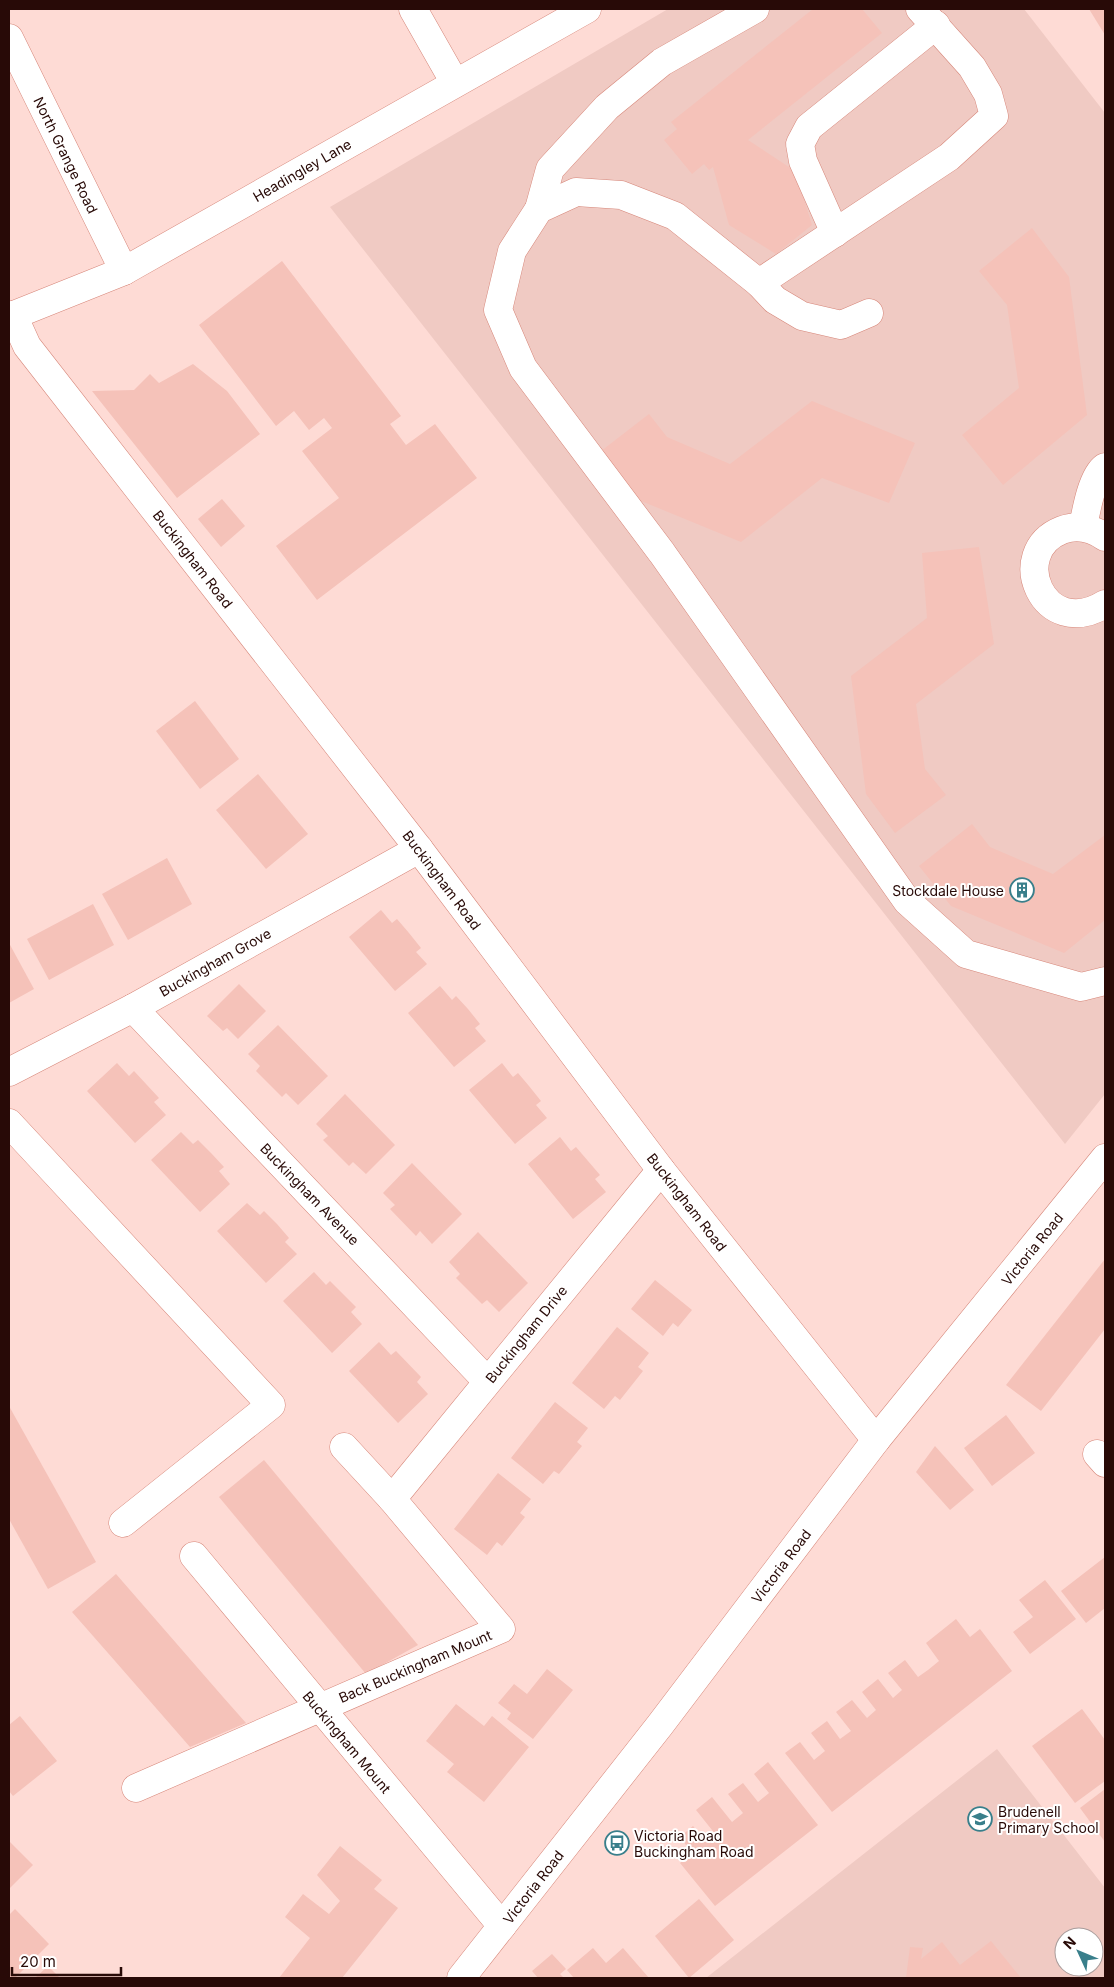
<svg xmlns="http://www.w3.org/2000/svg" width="1114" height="1987" font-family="Inter,sans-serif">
  <rect width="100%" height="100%" fill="#fedbd5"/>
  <g fill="#f0cac3" fill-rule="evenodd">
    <path d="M668 9H1024L1105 113V1094L1065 1144 330 207Z"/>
    <path d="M997 1749 1105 1888V1978H706ZM1064 1937H1094V1967H1064Z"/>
  </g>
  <g fill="#f5c2b9">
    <path d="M813 9H862L882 33 748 140 795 171 812 225 776 254 729 225 713 167 709 170 704 164 692 174 664 140 677 129 671 122Z"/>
    <path d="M1089 9H1105V35Z"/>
    <path d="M1032 228 1069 277 1087 415 1003 485 962 435 1019 388 1007 305 979 271Z"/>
    <path d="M282 261 401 416 390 424 406 445 435 424 477 478 317 600 276 546 339 498 302 451 332 428 324 418 309 430 294 411 276 426 199 325Z"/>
    <path d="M193 364 227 391 260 434 177 498 92 391 134 390 150 374 159 383Z"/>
    <path d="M812 401 915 443 889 503 822 478 741 542 629 496 596 455 649 414 667 437 730 464Z"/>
    <path d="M222 499 245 526 221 547 198 519Z"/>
    <path d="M979 547 994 644 916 704 925 769 946 795 895 833 866 794 851 676 927 618 922 553Z"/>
    <path d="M195 701 239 759 200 789 156 731Z"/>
    <path d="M258 774 308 834 266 869 216 810Z"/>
    <path d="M972 824 990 847 1053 874 1105 835V920L1064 953 951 906 919 866Z"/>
    <path d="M167 858 192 904 128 940 102 894Z"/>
    <path d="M93 904 114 945 49 980 27 939Z"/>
    <path d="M381 910 392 923 397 919 409 933 421 948 416 952 427 964 395 991 349 937Z"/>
    <path d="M9 943 34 989 9 1003Z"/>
    <path d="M239 984 266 1011 238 1039 227 1028 223 1031 207 1016Z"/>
    <path d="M440 986 452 1000 456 996 468 1009 480 1024 475 1028 486 1041 454 1067 408 1013Z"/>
    <path d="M278 1025 328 1076 298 1105 286 1093 282 1097 256 1071 260 1066 248 1054Z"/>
    <path d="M117 1063 129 1076 134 1071 159 1098 154 1102 166 1115 135 1143 87 1091Z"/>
    <path d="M502 1063 513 1077 518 1073 529 1086 541 1101 536 1105 547 1118 515 1144 469 1090Z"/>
    <path d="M345 1094 395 1145 366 1174 353 1162 349 1166 323 1140 328 1136 316 1124Z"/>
    <path d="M181 1132 193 1144 198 1140 211 1153 224 1167 219 1171 230 1184 200 1212 151 1160Z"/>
    <path d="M560 1137 571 1151 576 1147 600 1175 595 1179 606 1192 573 1219 528 1164Z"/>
    <path d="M412 1163 462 1214 432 1244 420 1231 416 1236 390 1209 395 1205 383 1193Z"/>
    <path d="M247 1203 260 1215 264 1211 277 1224 289 1238 285 1242 297 1254 266 1283 217 1231Z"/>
    <path d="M478 1232 528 1283 499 1312 487 1300 482 1304 456 1278 460 1274 449 1262Z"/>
    <path d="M1105 1259V1329L1041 1411 1006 1385Z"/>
    <path d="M314 1272 326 1285 330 1281 356 1307 351 1312 362 1324 332 1353 283 1301Z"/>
    <path d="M655 1280 692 1310 678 1327 673 1323 663 1336 631 1309Z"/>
    <path d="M617 1327 649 1353 638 1367 643 1371 620 1400 615 1396 604 1409 572 1383Z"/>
    <path d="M379 1342 391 1355 396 1351 421 1377 417 1382 428 1394 398 1423 349 1371Z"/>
    <path d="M555 1402 588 1428 577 1442 582 1446 559 1474 554 1471 543 1484 511 1458Z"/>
    <path d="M9 1406 96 1562 48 1589 9 1519Z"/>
    <path d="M1006 1415 1035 1453 992 1486 964 1448Z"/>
    <path d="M935 1446 974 1490 950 1510 916 1472Z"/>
    <path d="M264 1460 418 1645 366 1674 219 1497Z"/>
    <path d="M498 1473 531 1499 520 1513 525 1517 502 1546 497 1542 487 1555 454 1529Z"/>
    <path d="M1105 1557V1608L1086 1623 1061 1591Z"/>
    <path d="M116 1574 223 1697 246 1723 190 1747 115 1661 72 1612Z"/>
    <path d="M1045 1580 1076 1619 1030 1654 1013 1632 1033 1617 1019 1600Z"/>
    <path d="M956 1619 970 1637 980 1629 1012 1671 832 1812 785 1753 800 1742 814 1760 825 1751 811 1733 827 1721 840 1739 851 1731 836 1712 852 1700 867 1718 876 1710 862 1692 878 1679 893 1698 902 1690 888 1673 905 1660 918 1677 928 1670 939 1661 926 1643Z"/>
    <path d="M547 1669 573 1690 533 1739 507 1719 511 1713 498 1703 514 1684 527 1694Z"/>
    <path d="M456 1704 484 1726 492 1716 529 1747 484 1802 447 1772 454 1764 426 1741Z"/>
    <path d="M1082 1709 1105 1740V1781L1075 1803 1032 1746Z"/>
    <path d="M20 1716 57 1761 13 1796 9 1791V1725Z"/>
    <path d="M768 1762 818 1825 715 1906 680 1863 692 1853 680 1837 693 1826 706 1842 716 1835 696 1810 712 1797 732 1822 743 1813 728 1794 743 1783 758 1802 769 1793 754 1774Z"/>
    <path d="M1105 1789V1842L1080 1808Z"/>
    <path d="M9 1841 33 1865 9 1889Z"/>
    <path d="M340 1846 382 1880 374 1889 398 1908 342 1978H279L310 1938 285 1917 303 1894 329 1914 340 1901 317 1875Z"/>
    <path d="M699 1899 734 1940 689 1978 655 1936Z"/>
    <path d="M15 1909 49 1944 15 1978H9V1915Z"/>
    <path d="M991 1941 1021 1978H906L910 1947 923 1948 921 1959 942 1942 960 1965Z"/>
    <path d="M593 1948 606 1963 623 1948 649 1978H574L567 1970Z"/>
    <path d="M552 1954 566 1969 560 1974 564 1978H538L532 1971Z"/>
    <path d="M48 1966 60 1978H35Z"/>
  </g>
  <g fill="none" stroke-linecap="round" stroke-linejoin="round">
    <g stroke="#d68679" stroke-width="29">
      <g id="minor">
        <path d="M413 9 455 83"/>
        <path d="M9 38 124 271"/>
        <path d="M539 209 550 169 607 107 662 62 755 9"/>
        <path d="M835 233 803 161 800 144 809 127 936 25"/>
        <path d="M759 283 949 157 994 116 988 94 972 67 920 9"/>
        <path d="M869 313 841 325 802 316 775 300 759 283 675 216 621 195 576 192 539 209 512 251 498 310 523 368 662 553 907 901 966 954 1081 987 1105 981"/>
        <path d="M13 315 27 346 419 849 661 1170 876 1440"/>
        <path d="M1083 527C1086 511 1092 476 1105 467"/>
        <path d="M1105 537C1092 528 1078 524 1062 530 1006 552 1043 642 1105 604"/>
        <path d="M133 1008 487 1381"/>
        <path d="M9 1072 133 1008 419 849"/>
        <path d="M9 1123 271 1405 123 1523"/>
        <path d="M1097 1454 1105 1463"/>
        <path d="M392 1499 661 1170"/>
        <path d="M194 1556 502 1926"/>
        <path d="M136 1788 501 1629 392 1499 344 1447"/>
        <path d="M461 1978 660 1725 876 1440 1105 1158"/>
      </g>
    </g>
    <g stroke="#d68679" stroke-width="29">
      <path id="highway" d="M9 317 124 271 587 9"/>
    </g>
    <use href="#minor" stroke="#fff" stroke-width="28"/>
    <use href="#highway" stroke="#fff" stroke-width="28"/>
  </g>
  <defs>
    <g id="building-ring" transform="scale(1.25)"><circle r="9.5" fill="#fff" stroke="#397f8b" stroke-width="1.5"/><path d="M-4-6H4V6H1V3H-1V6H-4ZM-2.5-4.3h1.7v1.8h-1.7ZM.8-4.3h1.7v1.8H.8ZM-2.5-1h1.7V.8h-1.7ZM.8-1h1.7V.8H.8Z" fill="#397f8b"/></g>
    <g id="school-ring" transform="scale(1.25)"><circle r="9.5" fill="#fff" stroke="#397f8b" stroke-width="1.5"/><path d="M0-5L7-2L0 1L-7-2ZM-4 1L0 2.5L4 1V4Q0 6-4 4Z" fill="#397f8b"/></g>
    <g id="bus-ring" transform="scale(1.25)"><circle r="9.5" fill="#fff" stroke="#397f8b" stroke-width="1.5"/><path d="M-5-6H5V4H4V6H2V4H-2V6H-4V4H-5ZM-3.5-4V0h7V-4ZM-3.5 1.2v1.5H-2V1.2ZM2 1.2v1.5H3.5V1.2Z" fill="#397f8b"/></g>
  </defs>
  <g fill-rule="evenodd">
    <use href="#building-ring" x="1022" y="890"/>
    <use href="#school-ring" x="980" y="1819"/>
    <use href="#bus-ring" x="617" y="1843"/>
  </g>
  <g text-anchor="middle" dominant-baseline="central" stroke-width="4" stroke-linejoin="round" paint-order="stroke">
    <g font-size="14" fill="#280a07" stroke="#fff">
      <text transform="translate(66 155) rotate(64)">North Grange Road</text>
      <text transform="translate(302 170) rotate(-30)">Headingley Lane</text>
      <text transform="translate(193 559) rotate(52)">Buckingham Road</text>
      <text transform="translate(442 880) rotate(53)">Buckingham Road</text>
      <text transform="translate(215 962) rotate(-29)">Buckingham Grove</text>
      <text transform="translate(310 1194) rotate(46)">Buckingham Avenue</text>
      <text transform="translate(687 1202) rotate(52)">Buckingham Road</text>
      <text transform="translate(1032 1249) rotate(-51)">Victoria Road</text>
      <text transform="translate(526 1334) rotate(-51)">Buckingham Drive</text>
      <text transform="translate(781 1566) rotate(-53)">Victoria Road</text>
      <text transform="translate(415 1666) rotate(-23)">Back Buckingham Mount</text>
      <text transform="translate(347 1742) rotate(50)">Buckingham Mount</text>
      <text transform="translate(533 1887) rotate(-52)">Victoria Road</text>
    </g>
    <g font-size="14" fill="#280a07" stroke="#fff" text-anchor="start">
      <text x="1004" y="890" text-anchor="end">Stockdale House</text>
      <text x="998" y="1811">Brudenell<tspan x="998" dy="16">Primary School</tspan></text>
      <text x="634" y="1835">Victoria Road<tspan x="634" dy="16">Buckingham Road</tspan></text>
    </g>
  </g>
  <rect width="1114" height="1987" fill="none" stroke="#280a07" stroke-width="20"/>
  <g transform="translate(1079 1952) rotate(314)"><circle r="24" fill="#ffffff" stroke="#a99d9c"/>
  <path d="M0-4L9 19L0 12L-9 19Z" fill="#397f8b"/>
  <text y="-8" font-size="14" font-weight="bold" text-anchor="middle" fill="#280a07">N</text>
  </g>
  <path d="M12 1967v8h109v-8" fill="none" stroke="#280a07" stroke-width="2.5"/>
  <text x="20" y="1967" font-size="15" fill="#280a07" stroke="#ffffff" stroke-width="4" paint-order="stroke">20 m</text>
</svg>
